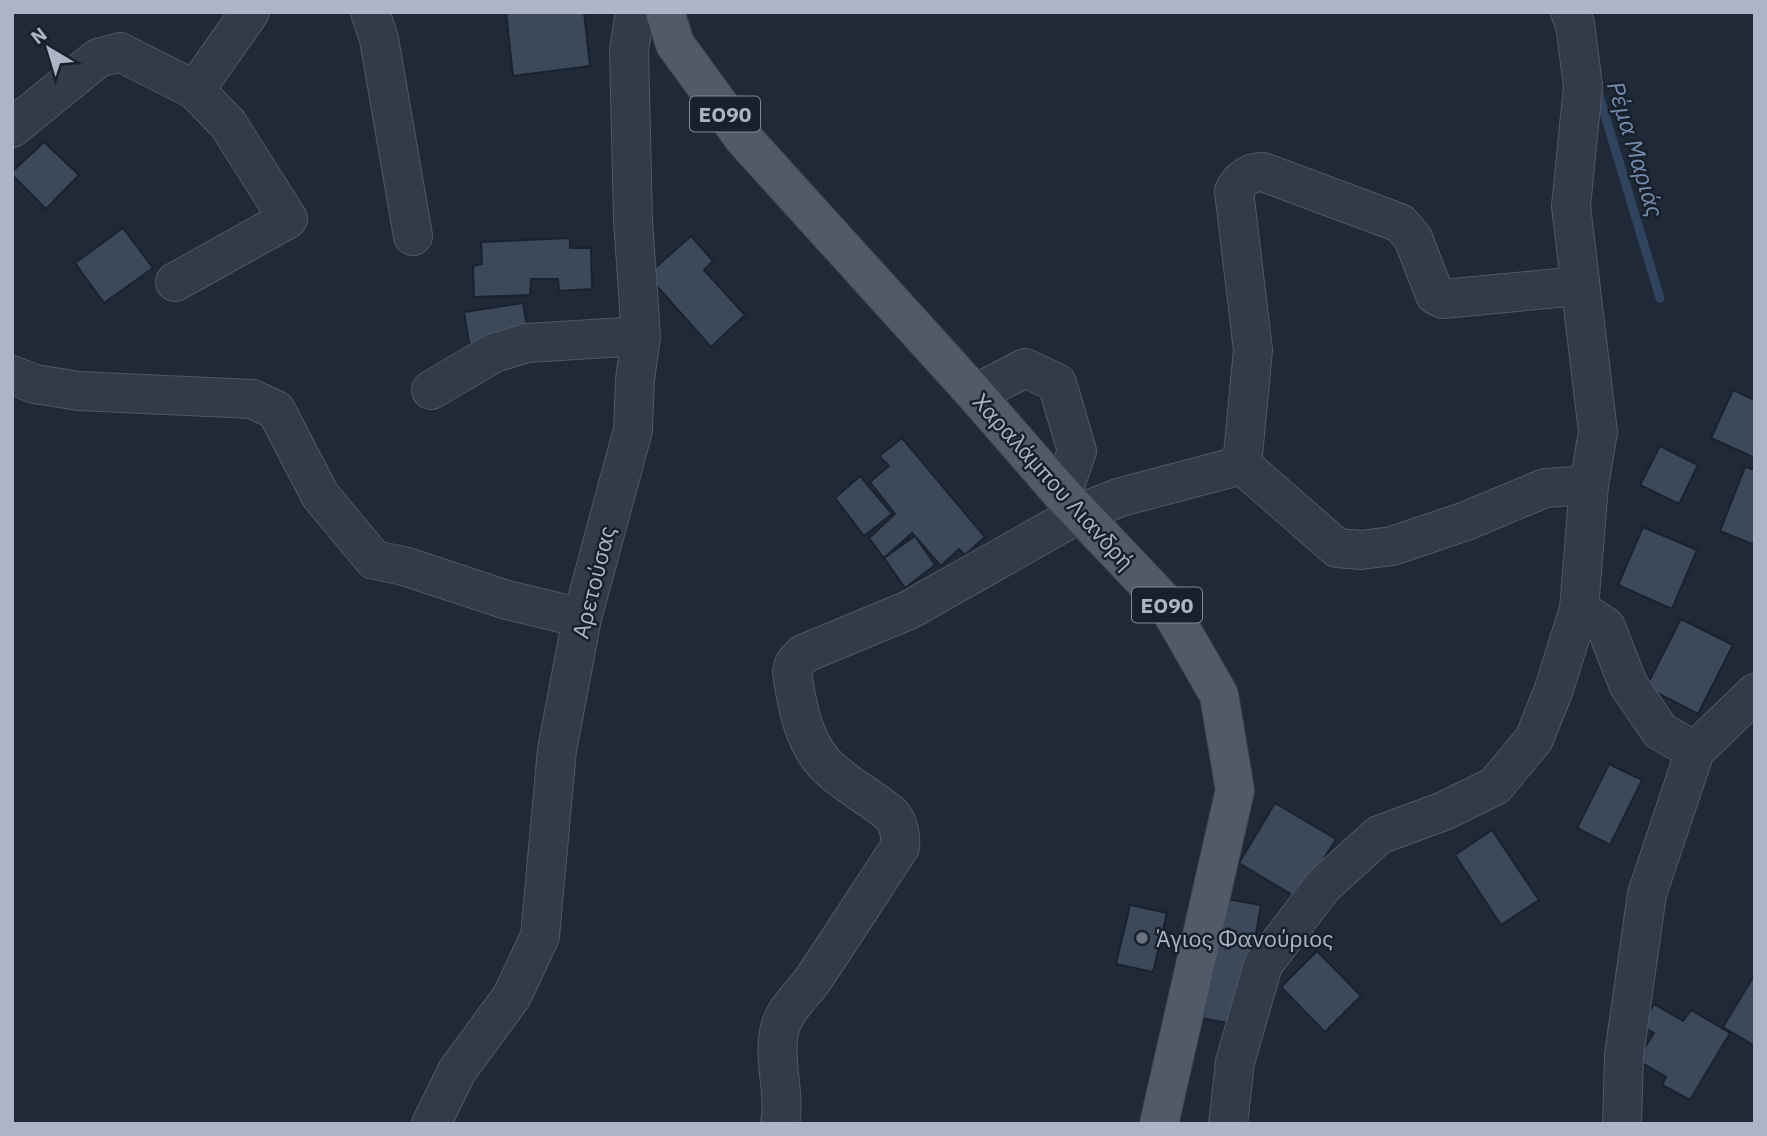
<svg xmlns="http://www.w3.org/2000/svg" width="1767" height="1136" font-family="'IBM Plex Sans',sans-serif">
  <rect width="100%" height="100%" fill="#1f2937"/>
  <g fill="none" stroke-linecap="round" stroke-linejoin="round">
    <path stroke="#31445f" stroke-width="9" d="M1598 92 1660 298"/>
  </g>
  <g fill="#3c495a" stroke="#1a222e" stroke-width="2">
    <path d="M506 12H584L590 66 513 76Z"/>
    <path d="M44 142 79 175 46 209 12 175V172Z"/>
    <path d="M123 228 153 268 104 303 75 263Z"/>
    <path d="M691 236 713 261 704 270 745 315 711 347 647 275Z"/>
    <path d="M570 238V248H591L592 289 559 291 558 279H531L530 295 474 297 473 266 482 264 481 242Z"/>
    <path d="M523 303 529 338 470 348 464 312Z"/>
    <path d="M1733 390 1755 400V458L1711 438Z"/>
    <path d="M902 438 985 537 965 555 959 549 941 566 912 533 884 558 869 538 895 514 870 482 889 466 879 456Z"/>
    <path d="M1660 446 1698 465 1679 504 1640 485Z"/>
    <path d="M1745 467 1755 470V545L1720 531Z"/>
    <path d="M860 476 892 514 864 536 835 498Z"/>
    <path d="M1643 527 1697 550 1672 609 1618 585Z"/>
    <path d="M915 536 935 565 905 588 884 558Z"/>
    <path d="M1681 619 1733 645 1698 714 1646 687Z"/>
    <path d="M1609 764 1642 780 1610 845 1577 828Z"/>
    <path d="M1275 803 1336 839 1299 899 1239 863Z"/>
    <path d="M1492 830 1539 900 1501 925 1455 855Z"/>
    <path d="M1221 898 1261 905 1240 1025 1200 1018Z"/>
    <path d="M1130 905 1167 913 1153 972 1116 964Z"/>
    <path d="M1317 951 1361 996 1325 1032 1281 987Z"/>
    <path d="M1755 974V1046L1723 1027Z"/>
    <path d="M1654 1004 1683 1021 1691 1010 1730 1033 1690 1100 1662 1085 1666 1077 1637 1060 1654 1033 1640 1026Z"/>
  </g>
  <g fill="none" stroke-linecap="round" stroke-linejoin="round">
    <g stroke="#505866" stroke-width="40">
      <g id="minor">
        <path d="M370 12 379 39 413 236"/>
        <path d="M195 90 250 12"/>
        <path d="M12 128 98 58 120 52 195 90 228 124 288 219 175 282"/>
        <path d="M12 375 35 384 79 391 252 399 276 410 320 495 374 560 404 566 507 600 582 618"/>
        <path d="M431 390 494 353 527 343 641 336"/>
        <path d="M975 394 1025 368 1057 383 1077 451 1062 494"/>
        <path d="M1242 465 1253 350 1234 191C1241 178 1249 172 1263 172L1400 223 1413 238 1435 295 1443 299 1579 286"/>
        <path d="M1579 609 1606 627 1628 684 1660 731 1695 751"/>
        <path d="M431 1124 457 1071 512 996 540 936 557 750 582 618 633 430 635 380 641 336 633 220 629 50 635 12"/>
        <path d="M780 1124C786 1094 773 1062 779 1032 783 1010 802 996 814 978 843 935 871 891 900 847 901 834 899 826 892 815 873 799 850 787 831 770 804 747 797 706 792 672L794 664 803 654 909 610 1080 513 1121 497 1242 465 1337 548 1361 550 1392 546 1466 521 1545 488 1589 485"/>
        <path d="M1228 1124 1235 1062 1263 965 1323 886 1379 835 1444 811 1495 786 1534 739 1554 689 1579 609 1589 485 1598 432 1571 206 1583 86 1575 24 1570 12"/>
        <path d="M1622 1124 1624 1055 1647 894 1695 751 1755 693"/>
      </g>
    </g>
    <g stroke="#3c4451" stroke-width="40">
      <path id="major" d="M665 12 675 44 744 139 975 394 1062 494 1168 606 1219 695 1235 790 1159 1124"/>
    </g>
    <use href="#minor" stroke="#323b47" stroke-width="38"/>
    <use href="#major" stroke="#505a68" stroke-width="38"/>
  </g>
  <circle fill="#6b7280" stroke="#18202c" stroke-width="2.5" cx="1142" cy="938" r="7"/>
  <g text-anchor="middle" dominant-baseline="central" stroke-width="5" stroke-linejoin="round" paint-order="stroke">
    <g fill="#18202c" stroke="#808897" stroke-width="2">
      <rect x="690" y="96.5" width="70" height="35" rx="5"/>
      <rect x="1132" y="587.5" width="70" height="35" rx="5"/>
    </g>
    <g font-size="21" font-weight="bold" fill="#acb5c5">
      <text x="725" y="114">ΕΟ90</text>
      <text x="1167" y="605">ΕΟ90</text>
    </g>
    <g font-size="23" fill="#acb5c5" stroke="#18202c">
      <text transform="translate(1054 481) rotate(48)">Χαραλάμπου Λιανδρή</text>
      <text transform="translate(593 582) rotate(-76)">Αρετούσας</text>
    </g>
    <g font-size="23" fill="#acb5c5" stroke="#18202c" text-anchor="start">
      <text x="1156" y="938">Άγιος Φανούριος</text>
    </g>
    <g font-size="24" font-style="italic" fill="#738caf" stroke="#18202c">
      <text transform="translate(1636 149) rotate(73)">Ρέμα Μαριάς</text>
    </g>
  </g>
  <rect width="1767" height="1136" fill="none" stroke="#acb5c5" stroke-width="28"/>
  <g transform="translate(49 49) rotate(322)" stroke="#18202c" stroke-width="5" paint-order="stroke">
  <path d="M0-5L12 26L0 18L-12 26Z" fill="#acb5c5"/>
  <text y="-10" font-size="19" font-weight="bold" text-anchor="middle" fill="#acb5c5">N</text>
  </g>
</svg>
